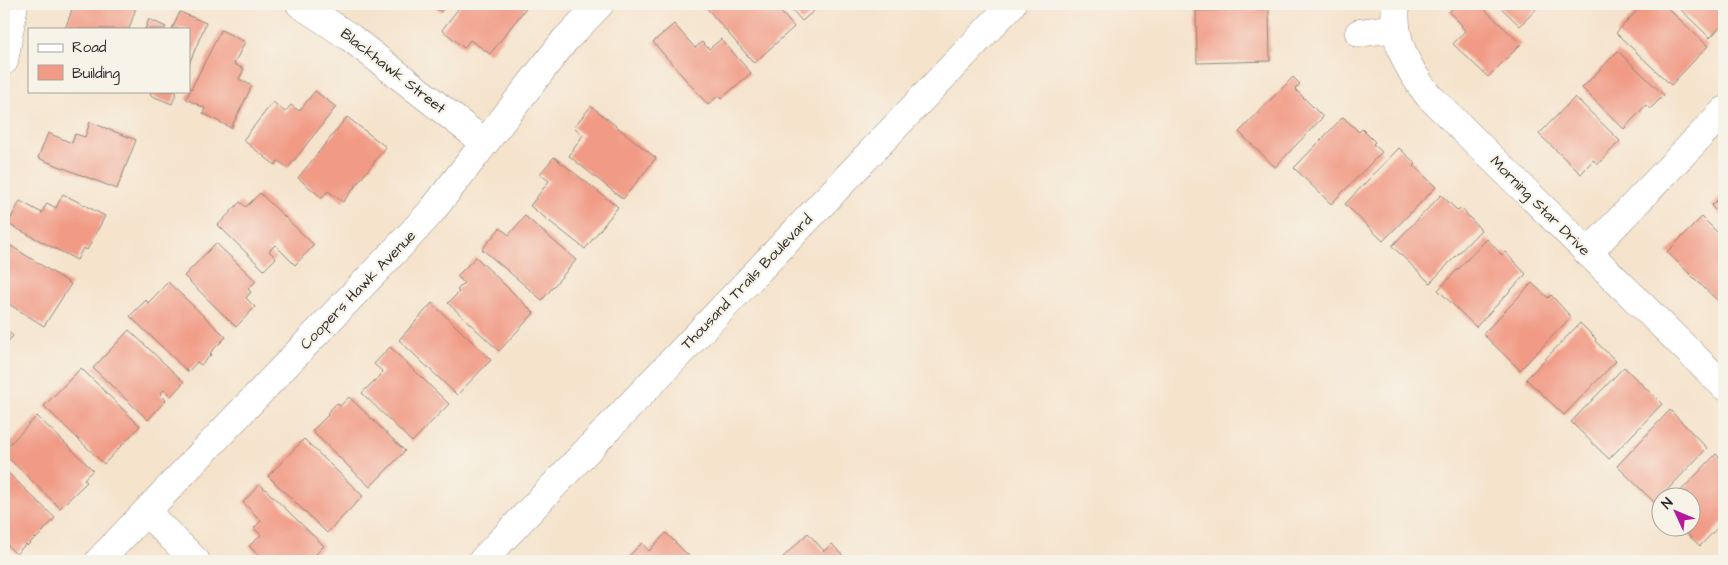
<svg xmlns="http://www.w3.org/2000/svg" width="1728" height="565" font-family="'Architects Daughter',sans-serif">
  <rect width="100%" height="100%" fill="#f7f3e8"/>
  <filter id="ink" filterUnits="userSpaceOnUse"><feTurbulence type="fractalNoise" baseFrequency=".02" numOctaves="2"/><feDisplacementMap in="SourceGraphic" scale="10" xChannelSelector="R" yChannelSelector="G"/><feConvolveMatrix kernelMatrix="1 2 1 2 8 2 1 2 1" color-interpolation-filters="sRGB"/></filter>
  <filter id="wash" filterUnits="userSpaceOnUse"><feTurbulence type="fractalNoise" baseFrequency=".0096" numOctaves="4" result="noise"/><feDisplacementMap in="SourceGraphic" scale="20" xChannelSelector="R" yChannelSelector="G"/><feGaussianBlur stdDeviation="1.12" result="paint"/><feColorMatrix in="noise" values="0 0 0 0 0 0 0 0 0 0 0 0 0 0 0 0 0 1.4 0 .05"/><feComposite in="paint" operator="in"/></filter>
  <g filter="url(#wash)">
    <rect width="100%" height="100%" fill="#f5e3cc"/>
    <g id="blocks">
      <g fill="#f19b86">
        <path d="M74 4H137L129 29H65Z"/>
        <path d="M431 4H448L441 12Z"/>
        <path d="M462 4H529L490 54 470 40 464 48 442 30Z"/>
        <path d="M703 4H774L794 27 754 63Z"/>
        <path d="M787 4H812L816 9 802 21Z"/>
        <path d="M1457 4H1479L1521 44 1488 77 1453 44 1465 31 1461 26 1462 25 1449 12Z"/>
        <path d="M1497 4H1541L1520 26Z"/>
        <path d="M1643 4H1663L1708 46 1671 85 1616 33Z"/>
        <path d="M1675 4H1724V27L1722 25 1710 38Z"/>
        <path d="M1269 9 1270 61 1197 63 1196 11Z"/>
        <path d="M180 12 206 23 189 64V29H172Z"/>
        <path d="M149 19 166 27 165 29H145Z"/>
        <path d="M674 24 695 48 702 42 709 49 721 39 751 73 721 99 718 96 708 105 653 42Z"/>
        <path d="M221 30 245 42 234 64 244 69 239 79 252 86 231 128 203 113 205 108 186 99Z"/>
        <path d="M1618 51 1664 95 1650 109 1646 105 1624 129 1582 88Z"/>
        <path d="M1293 77 1300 84 1295 89 1323 117 1275 167 1239 132Z"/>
        <path d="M152 91H177L172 104 150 95Z"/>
        <path d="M315 91 336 107 288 168 278 161 275 165 243 140 273 102 285 112 291 105 299 111Z"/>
        <path d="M1575 97 1620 141 1598 164 1593 160 1581 174 1539 134Z"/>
        <path d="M591 106 656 158 623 199 569 156 583 135 574 127Z"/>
        <path d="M347 117 386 147 343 202 328 191 322 198 298 178Z"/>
        <path d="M1343 117 1359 132 1362 129 1375 142 1373 144 1382 152 1331 204 1294 168Z"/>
        <path d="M90 122 136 140 117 189 38 158 48 133 72 143 75 134 85 137Z"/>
        <path d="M1399 148 1416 164 1414 166 1436 187 1383 241 1345 204Z"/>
        <path d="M554 157 618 207 585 249 530 206 549 181 540 174Z"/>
        <path d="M260 193 314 245 295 265 275 245 269 251 276 258 264 270 218 225 240 202 246 207Z"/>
        <path d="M1724 193V219L1711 206Z"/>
        <path d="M63 194 105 216 87 250 83 248 77 260 8 224 20 201 42 213 47 203 56 208Z"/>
        <path d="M1441 195 1458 211 1461 208 1481 230 1430 283 1392 246Z"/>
        <path d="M525 216 576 260 542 300 482 249 500 228 509 235Z"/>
        <path d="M1702 217 1724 239V302L1722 305 1667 252Z"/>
        <path d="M1487 239 1502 255 1505 252 1526 274 1476 327 1438 290Z"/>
        <path d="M5 242 71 284 44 326 4 301Z"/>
        <path d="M216 243 256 281 248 289 251 292 246 298 255 307 236 327 184 276Z"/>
        <path d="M476 257 534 313 499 351 448 303 459 292 457 290 464 283 457 276Z"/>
        <path d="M168 282 226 337 210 353 212 354 201 365 197 362 188 372 130 316 146 300 148 303Z"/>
        <path d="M1532 283 1548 298 1551 295 1571 317 1520 370 1483 334Z"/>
        <path d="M432 303 491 360 457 395 399 340Z"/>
        <path d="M1580 323 1596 339 1595 341 1616 361 1564 415 1526 379Z"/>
        <path d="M4 327 13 336 4 346Z"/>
        <path d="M129 330 184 382 171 396 164 390 160 394 166 400 148 420 93 368Z"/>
        <path d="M390 347 449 404 412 442 362 393 383 372 374 364Z"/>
        <path d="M1624 367 1662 404 1609 459 1571 422Z"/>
        <path d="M81 368 140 426 104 464 44 406Z"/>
        <path d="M349 397 405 451 370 487 312 431 328 415 327 413 337 403 340 406Z"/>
        <path d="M1670 410 1707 448 1655 503 1617 466Z"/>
        <path d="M37 416 93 470 84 479 87 482 60 508 4 454V450Z"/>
        <path d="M304 439 363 496 327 533 268 476Z"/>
        <path d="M1716 454 1724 462V521L1700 546 1681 528H1690V498H1674Z"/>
        <path d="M4 469 55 518 36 539 35 538 27 546 26 544 16 554 4 542Z"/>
        <path d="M260 484 324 546 309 561H264L249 546 261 535 254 528 261 521 243 502Z"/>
        <path d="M666 533 694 561H630L627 558 642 543 649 551Z"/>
        <path d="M808 533 824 551 832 544 848 561H779Z"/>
      </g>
    </g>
  </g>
  <g filter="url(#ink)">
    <use href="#blocks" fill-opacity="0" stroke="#90877c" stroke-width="1"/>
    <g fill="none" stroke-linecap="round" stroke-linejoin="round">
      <g stroke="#90877c" stroke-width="29">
        <g id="minor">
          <path d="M300 4 351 38 484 142"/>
          <path d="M1396 4C1392 39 1407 68 1428 95L1724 386"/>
          <path d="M1359 33 1396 28"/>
          <path d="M4 61 14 4"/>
          <path d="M1588 253 1724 111"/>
          <path d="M146 512 196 561"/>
          <path d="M99 561 411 234 431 212 565 40 600 4"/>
          <path d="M482 561 1012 4"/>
        </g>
      </g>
      <use href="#minor" stroke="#fff" stroke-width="28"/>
    </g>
  </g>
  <g text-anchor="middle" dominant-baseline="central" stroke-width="4.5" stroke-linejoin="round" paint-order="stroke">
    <g font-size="15" fill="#2b2b2b" stroke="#f7f3e8">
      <text transform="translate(393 71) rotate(38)">Blackhawk Street</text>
      <text transform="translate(1540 206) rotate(45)">Morning Star Drive</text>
      <text transform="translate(747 282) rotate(-46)">Thousand Trails Boulevard</text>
      <text transform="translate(358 290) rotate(-46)">Coopers Hawk Avenue</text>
    </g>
  </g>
  <rect width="1728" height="565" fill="none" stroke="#f7f3e8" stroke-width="20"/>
  <rect x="28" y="28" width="162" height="65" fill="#f7f3e8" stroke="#a5a39c"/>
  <rect x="38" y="44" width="25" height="8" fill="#ffffff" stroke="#a5a39c"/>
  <text x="72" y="52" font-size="15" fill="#2b2b2b">Road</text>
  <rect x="38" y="65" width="25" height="15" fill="#f19b86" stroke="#a5a39c"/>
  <text x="72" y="78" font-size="15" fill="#2b2b2b">Building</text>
  <g transform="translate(1676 512) rotate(314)"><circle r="24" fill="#f7f3e8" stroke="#a5a39c"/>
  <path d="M0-4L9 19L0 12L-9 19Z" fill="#b5179e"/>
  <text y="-8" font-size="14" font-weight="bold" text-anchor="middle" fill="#2b2b2b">N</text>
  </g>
</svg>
